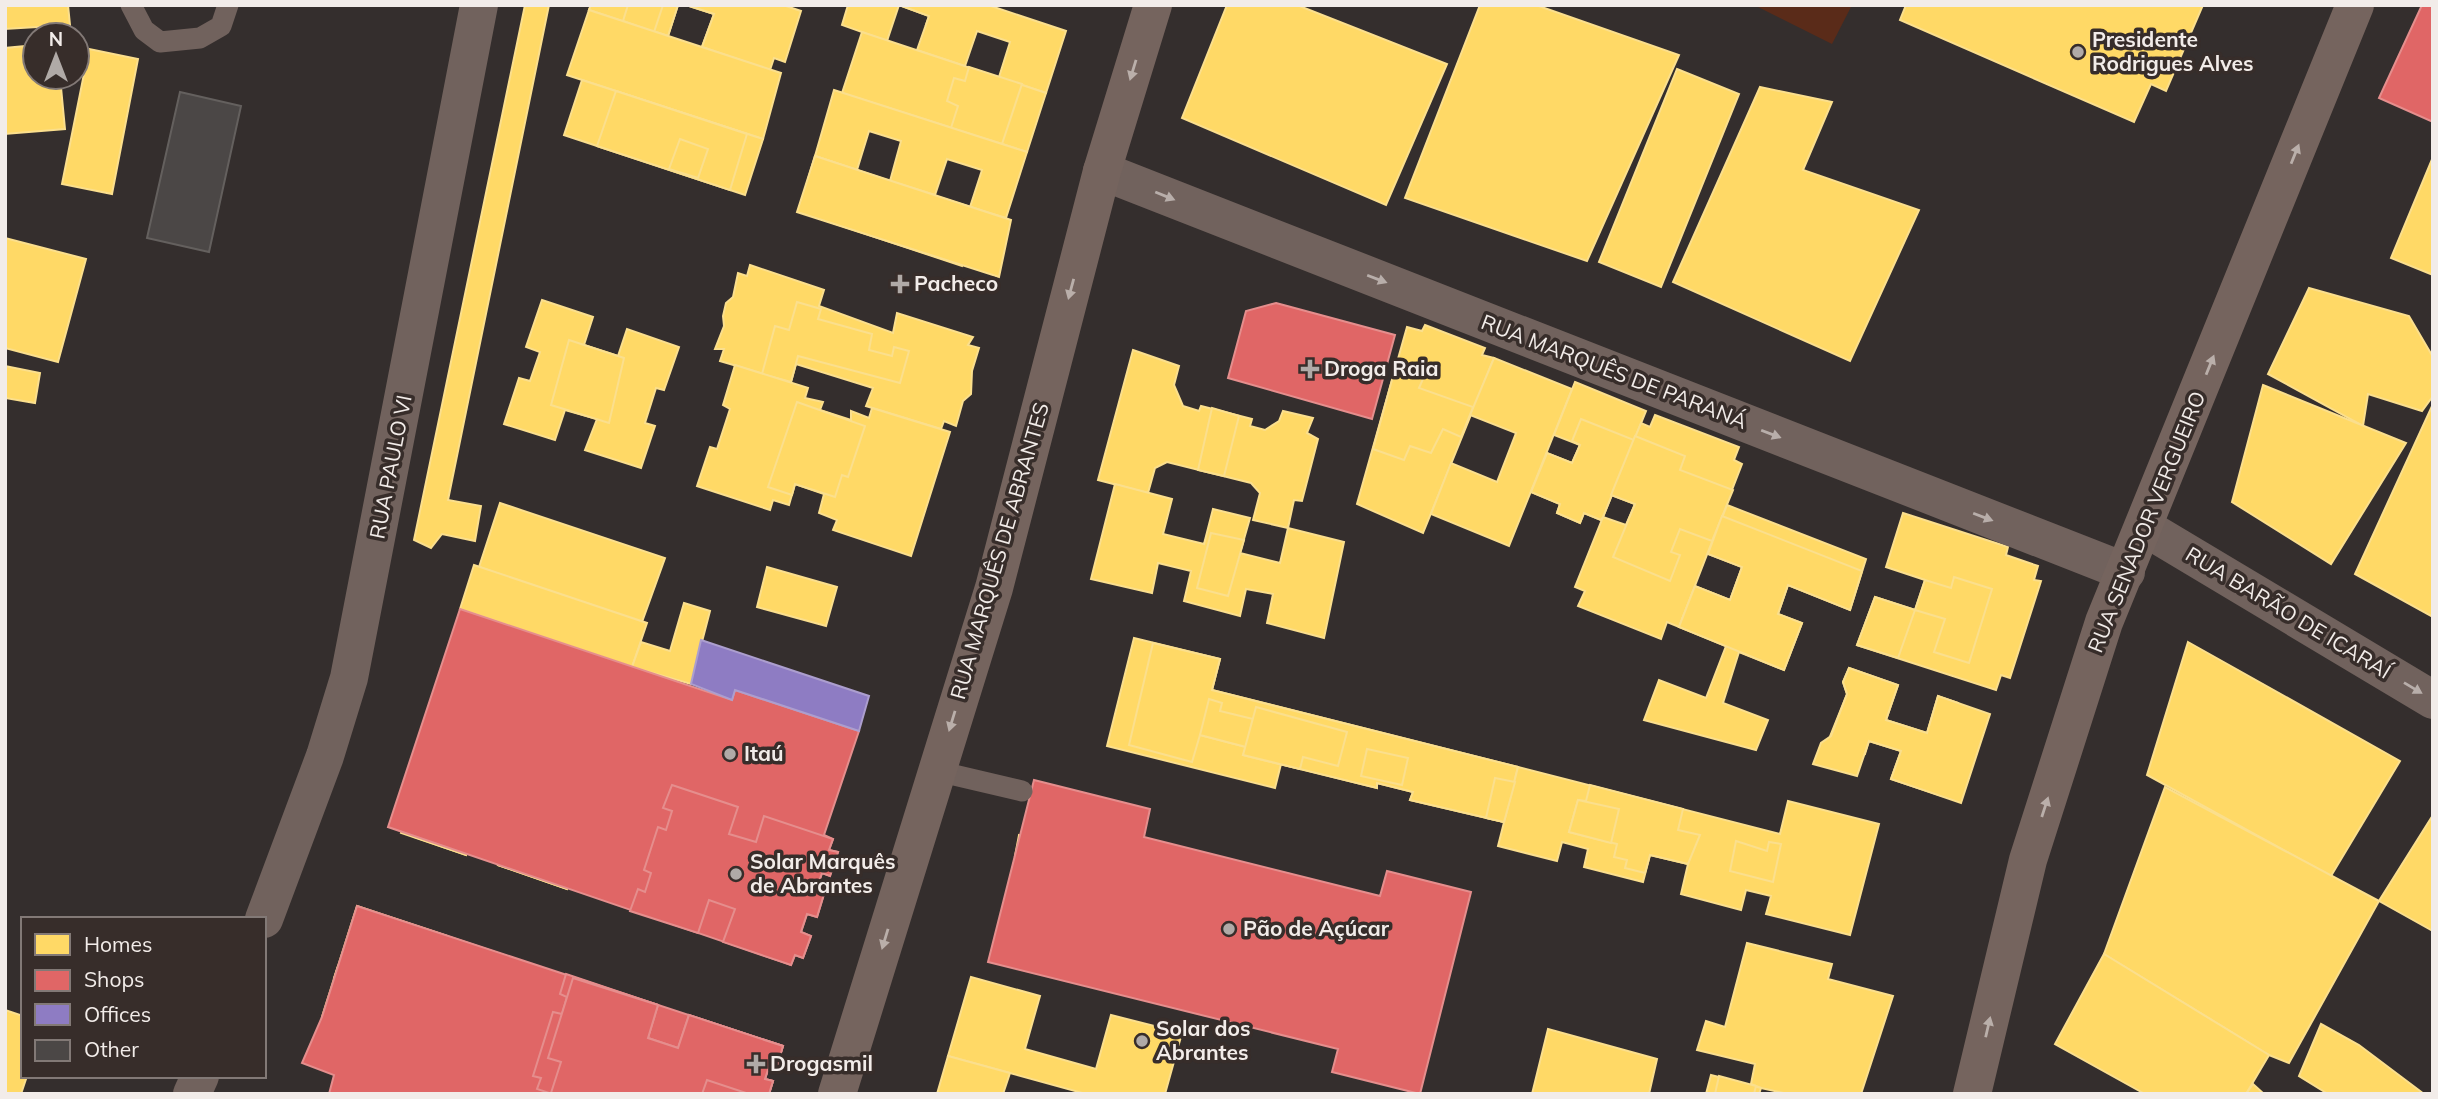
<svg xmlns="http://www.w3.org/2000/svg" width="2438" height="1099" viewBox="0 0 2438 1099" font-family="Mulish,sans-serif">
<style>
.green{fill:#5a2b19}
.homes{fill:#ffd966;stroke:#fbdf8d;stroke-width:2}
.shops{fill:#e06666;stroke:#e58e8d;stroke-width:2}
.offices{fill:#8e7cc3;stroke:#ac9ece;stroke-width:2}
.building{fill:#4b4746;stroke:#64605e;stroke-width:2}
.lines{fill:none;stroke-linecap:round;stroke-linejoin:round}
.lane{stroke:#71625d;stroke-width:21}
.street{stroke:#71625d;stroke-width:38}
.secondary{stroke:#75645e;stroke-width:38}
.oneway{fill:#baafaa}
.oneway2{fill:#b8aeaa}
.poi-dot{fill:#b0aaa7;stroke:#372d2a;stroke-width:2.5}
.labels{text-anchor:middle;stroke-width:7;stroke-linejoin:round;paint-order:stroke}
.poi-label{font-size:21px;font-weight:bold;fill:#f2ece9;stroke:#372d2a;text-anchor:start}
.street-label{font-size:21px;fill:#f2ece9;stroke:#372d2a}
</style>
<rect width="100%" height="100%" fill="#342e2d"/>
<!-- green -->
<polygon class="green" points="1754,5 1852,5 1832,44"/>
<!-- homes -->
<g class="homes">
<polygon points="5,5 68,5 70,25 5,29"/>
<polygon points="525,5 549,5 448,500 481,506 475,541 442,534 431,548 414,540"/>
<polygon points="591,5 678,5 668,36 589,10"/>
<polygon points="591,5 678,5 668,36 589,10"/>
<polygon points="628,5 663,5 654,32 623,21"/>
<polygon points="686,5 740,5 736,20 742,22 732,57 702,47 714,14"/>
<polygon points="686,5 783,5 801,11 785,62 774,58 770,70 702,47 714,14"/>
<polygon points="848,5 899,5 887,41 842,25"/>
<polygon points="899,5 985,5 973,41 962,36 951,62 932,55 941,29 926,25 929,16"/>
<polygon points="899,5 988,5 1066,31 1046,93 999,77 1010,42 977,31 965,66 917,50 929,16"/>
<polygon points="1227,5 1297,5 1447,64 1386,205 1182,118"/>
<polygon points="1480,5 1536,5 1679,55 1587,261 1405,198"/>
<polygon points="1906,5 2203,5 2166,91 2151,84 2134,122 1900,20"/>
<polygon points="589,10 781,73 763,139 567,75"/>
<polygon points="862,32 1046,93 1027,152 842,93"/>
<polygon points="35,45 35,77 60,77 65,129 5,134 5,48"/>
<polygon points="89,49 138,59 112,194 62,184"/>
<polygon points="969,67 1022,84 1002,144 951,128 958,106 947,101 954,78 965,81"/>
<polygon points="1677,69 1739,94 1661,287 1599,262"/>
<polygon points="582,80 763,139 745,195 564,135"/>
<polygon points="1760,87 1832,102 1803,170 1919,210 1850,361 1673,282"/>
<polygon points="834,90 1027,152 1006,218 970,207 982,170 947,159 935,195 890,181 901,141 869,131 857,170 815,156"/>
<polygon points="616,91 747,134 730,190 597,146"/>
<polygon points="680,139 708,149 698,178 669,169"/>
<polygon points="815,156 890,181 882,195 927,209 932,195 980,210 962,266 818,218 828,186 808,179"/>
<polygon points="815,156 1011,220 999,277 797,212"/>
<polygon points="2433,157 2433,275 2391,258"/>
<polygon points="5,238 86,259 58,362 5,348"/>
<polygon points="750,265 824,290 819,306 893,333 897,313 973,337 968,345 979,348 972,371 971,394 963,401 956,426 944,421 941,429 866,406 873,388 796,364 791,382 720,361 724,349 715,349 724,326 723,316 726,303 733,297 738,273 747,276"/>
<polygon points="2309,288 2409,316 2433,357 2433,396 2422,411 2368,394 2363,426 2268,374"/>
<polygon points="542,300 593,317 584,345 618,356 627,329 679,347 664,390 656,388 645,423 655,426 641,468 585,450 597,419 565,410 555,440 504,424 519,378 530,381 540,352 526,347"/>
<polygon points="797,302 821,309 818,319 872,334 869,350 892,356 894,347 909,351 900,383 798,356 791,382 762,374 775,326 789,330"/>
<polygon points="1425,325 1485,348 1482,355 1494,358 1423,533 1357,504 1407,327 1422,331"/>
<polygon points="569,340 624,358 609,423 551,405"/>
<polygon points="1133,350 1179,366 1174,385 1183,406 1199,411 1201,406 1252,419 1250,426 1265,430 1279,421 1283,411 1313,418 1307,433 1318,439 1302,501 1294,500 1288,528 1253,520 1260,493 1251,483 1167,462 1155,468 1148,493 1098,480"/>
<polygon points="1494,358 1572,389 1509,546 1431,514 1451,463 1497,482 1516,433 1470,415"/>
<polygon points="735,365 808,388 805,398 823,402 820,410 851,420 851,411 869,418 872,408 950,432 911,556 833,530 837,520 819,513 824,494 795,484 789,505 773,500 770,510 697,486 710,447 717,449 730,409 723,405"/>
<polygon points="5,366 40,373 35,403 5,398"/>
<polygon points="1395,369 1423,379 1419,388 1473,407 1461,437 1443,429 1431,453 1410,446 1404,460 1373,449"/>
<polygon points="1575,382 1646,411 1603,517 1601,520 1584,513 1580,523 1557,513 1560,504 1531,492 1547,453 1572,463 1580,445 1554,435"/>
<polygon points="2263,385 2406,443 2331,564 2232,502"/>
<polygon points="797,402 865,426 848,477 842,475 835,497 795,484 792,495 768,487"/>
<polygon points="2433,404 2433,613 2431,616 2355,574"/>
<polygon points="1212,408 1239,416 1224,476 1198,470"/>
<polygon points="1655,415 1739,447 1734,460 1742,464 1679,627 1667,622 1661,639 1578,606 1585,591 1575,587 1603,517 1626,525 1635,504 1611,495 1641,423 1650,427"/>
<polygon points="1581,419 1634,440 1603,517 1601,520 1584,513 1580,523 1557,513 1560,504 1531,492 1547,453 1572,463 1580,445 1572,441"/>
<polygon points="1635,436 1685,456 1680,470 1733,490 1712,541 1680,529 1671,552 1680,555 1670,581 1613,557 1635,504 1611,495"/>
<polygon points="1115,484 1172,499 1163,534 1204,544 1213,509 1250,518 1240,553 1280,563 1288,528 1344,542 1324,638 1267,623 1273,594 1246,589 1240,616 1184,601 1191,571 1158,563 1152,593 1091,579"/>
<polygon points="500,503 665,558 642,622 479,567"/>
<polygon points="1727,505 1866,559 1850,610 1788,585 1778,614 1802,623 1784,670 1739,652 1723,703 1768,720 1756,750 1644,720 1659,680 1706,698 1726,646 1679,627 1695,586 1730,600 1742,567 1708,554"/>
<polygon points="1903,513 2008,547 2006,555 2038,566 2034,580 2041,581 2010,678 2001,675 1996,690 1857,645 1875,597 1915,610 1925,580 1886,567"/>
<polygon points="1722,516 1862,571 1850,610 1788,585 1778,614 1802,623 1784,670 1679,627 1695,586 1730,600 1742,567 1708,554"/>
<polygon points="1211,533 1244,540 1228,596 1197,588"/>
<polygon points="474,565 647,623 632,667 460,609"/>
<polygon points="767,567 837,587 826,626 757,607"/>
<polygon points="1954,577 1992,589 1969,663 1934,652 1945,619 1915,610 1925,580 1951,588"/>
<polygon points="1875,597 1915,610 1898,658 1857,645"/>
<polygon points="684,603 710,611 691,684 632,667 641,642 670,651"/>
<polygon points="478,634 503,643 494,668 469,659"/>
<polygon points="1134,638 1220,659 1212,690 1518,767 1504,822 1410,800 1413,792 1377,783 1377,788 1281,764 1275,788 1107,746"/>
<polygon points="2188,642 2400,761 2331,876 2147,775"/>
<polygon points="1153,643 1220,659 1212,690 1518,767 1504,822 1410,800 1413,792 1377,783 1377,788 1243,755 1246,747 1200,735 1192,762 1129,745"/>
<polygon points="1849,668 1898,685 1886,720 1927,733 1938,696 1958,703 1945,748 1955,751 1942,796 1891,779 1901,751 1869,741 1865,754 1829,739 1847,694 1843,682"/>
<polygon points="1849,668 1898,685 1886,720 1927,733 1938,696 1990,714 1961,803 1891,779 1901,751 1869,741 1857,776 1813,764 1821,743 1831,736 1847,694 1843,682"/>
<polygon points="602,671 663,692 656,714 666,717 659,737 651,735 637,774 576,754"/>
<polygon points="1209,699 1222,703 1220,711 1253,719 1246,747 1200,735"/>
<polygon points="1256,707 1347,732 1338,766 1303,757 1300,769 1243,755"/>
<polygon points="442,710 496,728 501,714 524,722 510,763 520,767 524,756 533,759 538,741 608,764 600,788 593,786 586,805 594,808 567,889 498,865 503,849 495,846 498,834 474,826 466,855 401,833 408,813 415,817 421,798 412,796 427,752 436,755 443,737 434,733"/>
<polygon points="456,715 507,731 498,758 520,767 524,756 533,759 538,741 565,750 549,802 570,809 567,821 580,825 567,865 574,868 567,889 498,865 503,849 495,846 498,834 474,826 466,855 414,837"/>
<polygon points="1367,749 1408,758 1402,785 1361,776"/>
<polygon points="1518,767 1780,834 1788,801 1879,824 1850,935 1766,914 1771,896 1746,890 1741,910 1681,894 1688,864 1650,855 1643,882 1584,867 1588,849 1562,842 1557,861 1498,846"/>
<polygon points="1495,778 1515,782 1504,822 1486,818"/>
<polygon points="1590,785 1683,809 1678,830 1700,835 1688,864 1650,855 1645,873 1625,868 1627,860 1614,857 1617,844 1569,832 1578,800 1586,801"/>
<polygon points="2165,787 2379,901 2289,1063 2269,1055 2104,954"/>
<polygon points="1578,800 1619,809 1611,843 1569,832"/>
<polygon points="2433,815 2433,931 2379,901"/>
<polygon points="1034,820 1078,830 1069,868 1015,856 1019,835 1030,839"/>
<polygon points="1736,841 1767,851 1769,842 1781,844 1773,882 1730,871"/>
<polygon points="357,906 510,957 507,969 516,971 508,995 499,991 496,1000 504,1004 483,1072 445,1059 447,1053 436,1049 433,1055 412,1049 421,1022 398,1014 391,1039 368,1032 370,1027 355,1022 353,1028 322,1017"/>
<polygon points="392,918 447,936 439,962 454,967 448,986 491,999 469,1067 445,1059 447,1053 436,1049 433,1055 412,1049 421,1022 398,1014 391,1039 368,1032 370,1027 355,1022 353,1028 327,1019 333,1000 343,1004 349,983 334,978 338,966 373,977"/>
<polygon points="1747,943 1832,964 1828,979 1893,996 1861,1094 1788,1094 1761,1088 1751,1084 1755,1064 1697,1050 1706,1021 1725,1027"/>
<polygon points="2104,954 2269,1055 2246,1094 2145,1094 2055,1044"/>
<polygon points="403,975 461,995 449,1031 391,1012"/>
<polygon points="971,977 1040,996 1025,1049 1096,1069 1111,1015 1182,1033 1165,1094 1086,1094 948,1056"/>
<polygon points="5,1010 23,1016 23,1076 27,1076 21,1094 5,1094"/>
<polygon points="2321,1024 2359,1045 2424,1094 2328,1094 2299,1076"/>
<polygon points="1548,1029 1657,1059 1649,1094 1532,1094"/>
<polygon points="948,1056 1010,1073 1003,1094 937,1094"/>
<polygon points="1711,1075 1761,1088 1759,1094 1706,1094"/>
<polygon points="1719,1076 1756,1086 1754,1094 1715,1094"/>
<polygon points="2253,1084 2264,1094 2246,1094"/>
</g>
<!-- shops -->
<g class="shops">
<polygon points="2422,5 2433,5 2433,122 2379,98"/>
<polygon points="1276,303 1395,335 1372,419 1228,378 1246,311"/>
<polygon points="460,609 732,700 735,690 859,731 824,835 833,839 829,850 838,852 830,876 822,873 816,891 824,894 817,917 807,914 801,932 811,936 803,958 795,955 791,965 783,962 388,827"/>
<polygon points="1034,780 1150,809 1144,837 1380,896 1387,871 1471,892 1420,1094 1332,1072 1338,1049 988,962"/>
<polygon points="672,785 738,807 729,834 756,842 764,816 833,839 829,850 838,852 830,876 822,873 816,891 824,894 817,917 807,914 801,932 811,936 803,958 795,955 791,965 723,942 735,909 709,900 698,933 630,911 638,889 645,892 651,873 644,870 658,827 666,830 672,811 663,808"/>
<polygon points="357,906 783,1046 777,1066 770,1063 765,1079 773,1081 769,1094 329,1094 334,1075 302,1063 322,1017"/>
<polygon points="566,974 658,1005 648,1038 678,1048 689,1015 783,1046 777,1066 770,1063 765,1079 773,1081 769,1094 552,1094 537,1089 541,1078 533,1076 553,1012 562,1014 567,997 560,994"/>
<polygon points="573,978 658,1005 648,1038 678,1048 689,1015 783,1046 777,1066 770,1063 765,1079 773,1081 769,1094 749,1094 707,1080 702,1094 551,1093 561,1062 548,1058"/>
</g>
<!-- offices -->
<polygon class="offices" points="701,640 869,696 859,731 735,690 732,700 691,684"/>
<!-- building -->
<polygon class="building" points="180,92 241,106 209,252 147,238"/>
<g class="lines">
<!-- lane -->
<g class="lane">
<polyline points="131,5 144,30 160,42 200,38 221,26 228,5"/>
<polyline points="937,771 1022,791"/>
</g>
<!-- street -->
<g class="street">
<polyline points="1102,171 2126,572"/>
<polyline points="2144,527 2433,700"/>
<polyline points="264,919 325,756 349,678 479,5"/>
<polyline points="192,1094 200,1076"/>
</g>
<!-- secondary -->
<g class="secondary">
<polyline points="837,1094 994,588 1102,171 1153,5"/>
<polyline points="1972,1094 2028,860 2104,622 2355,5"/>
</g>
</g>
<!-- one-way arrows -->
<defs><path id="oneway-solid" d="M-6-.8H1V-3.2L6.5 0L1 3.2V.8H-6Z" transform="scale(1.75)"/></defs>
<g class="oneway">
<use href="#oneway-solid" transform="translate(1133 70) rotate(107)"/>
<use href="#oneway-solid" transform="translate(2295 154) rotate(-68)"/>
<use href="#oneway-solid" transform="translate(1071 289) rotate(105)"/>
<use href="#oneway-solid" transform="translate(2210 365) rotate(-68)"/>
<use href="#oneway-solid" transform="translate(952 721) rotate(107)"/>
<use href="#oneway-solid" transform="translate(2045 807) rotate(-72)"/>
<use href="#oneway-solid" transform="translate(885 939) rotate(107)"/>
<use href="#oneway-solid" transform="translate(1988 1027) rotate(-77)"/>
</g>
<g class="oneway2">
<use href="#oneway-solid" transform="translate(1165 196) rotate(22)"/>
<use href="#oneway-solid" transform="translate(1377 279) rotate(21)"/>
<use href="#oneway-solid" transform="translate(1771 434) rotate(21)"/>
<use href="#oneway-solid" transform="translate(1983 517) rotate(21)"/>
<use href="#oneway-solid" transform="translate(2413 688) rotate(31)"/>
</g>
<!-- markers -->
<g class="poi-dot">
<circle cx="2078" cy="52" r="7"/>
<path d="M896.5 273.5h7v7h7v7h-7v7h-7v-7h-7v-7h7z"/>
<path d="M1306.5 358.5h7v7h7v7h-7v7h-7v-7h-7v-7h7z"/>
<circle cx="730" cy="754" r="7"/>
<circle cx="736" cy="874" r="7"/>
<circle cx="1229" cy="929" r="7"/>
<circle cx="1142" cy="1041" r="7"/>
<path d="M752.5 1053.5h7v7h7v7h-7v7h-7v-7h-7v-7h7z"/>
</g>
<g class="labels">
<!-- poi labels -->
<g class="poi-label">
<text x="2092" y="47">Presidente<tspan x="2092" dy="24">Rodrigues Alves</tspan></text>
<text x="914" y="291">Pacheco</text>
<text x="1324" y="376">Droga Raia</text>
<text x="744" y="761">Itaú</text>
<text x="750" y="869">Solar Marquês<tspan x="750" dy="24">de Abrantes</tspan></text>
<text x="1243" y="936">Pão de Açúcar</text>
<text x="1156" y="1036">Solar dos<tspan x="1156" dy="24">Abrantes</tspan></text>
<text x="770" y="1071">Drogasmil</text>
</g>
<!-- street labels -->
<g class="street-label">
<text transform="translate(1614 372) rotate(21)" y="7">RUA MARQUÊS DE PARANÁ</text>
<text transform="translate(391 467) rotate(-79)" y="7">RUA PAULO VI</text>
<text transform="translate(2147 522) rotate(-68)" y="7">RUA SENADOR VERGUEIRO</text>
<text transform="translate(1000 551) rotate(-74)" y="7">RUA MARQUÊS DE ABRANTES</text>
<text transform="translate(2288 613) rotate(31)" y="7">RUA BARÃO DE ICARAÍ</text>
</g>
</g>
<!-- border -->
<rect width="2438" height="1099" fill="none" stroke="#f2ece9" stroke-width="14"/>
<!-- legend -->
<rect x="21" y="917" width="245" height="161" fill="#372d2a" stroke="#827976" stroke-width="2"/>
<rect x="35" y="934" width="35" height="21" fill="#ffd966" stroke="#827976" stroke-width="2"/>
<text x="84" y="952" font-size="21" fill="#f2ece9">Homes</text>
<rect x="35" y="970" width="35" height="21" fill="#e06666" stroke="#827976" stroke-width="2"/>
<text x="84" y="987" font-size="21" fill="#f2ece9">Shops</text>
<rect x="35" y="1004" width="35" height="21" fill="#8e7cc3" stroke="#827976" stroke-width="2"/>
<text x="84" y="1022" font-size="21" fill="#f2ece9">Offices</text>
<rect x="35" y="1040" width="35" height="21" fill="#4b4746" stroke="#827976" stroke-width="2"/>
<text x="84" y="1057" font-size="21" fill="#f2ece9">Other</text>
<!-- north arrow -->
<g transform="translate(56 56)"><circle r="33" fill="#372d2a" stroke="#827976" stroke-width="2"/>
<path d="M0-5L12 26L0 18L-12 26Z" fill="#b0aaa7"/>
<text y="-10" font-size="19" font-weight="bold" text-anchor="middle" fill="#f2ece9">N</text>
</g>
</svg>
